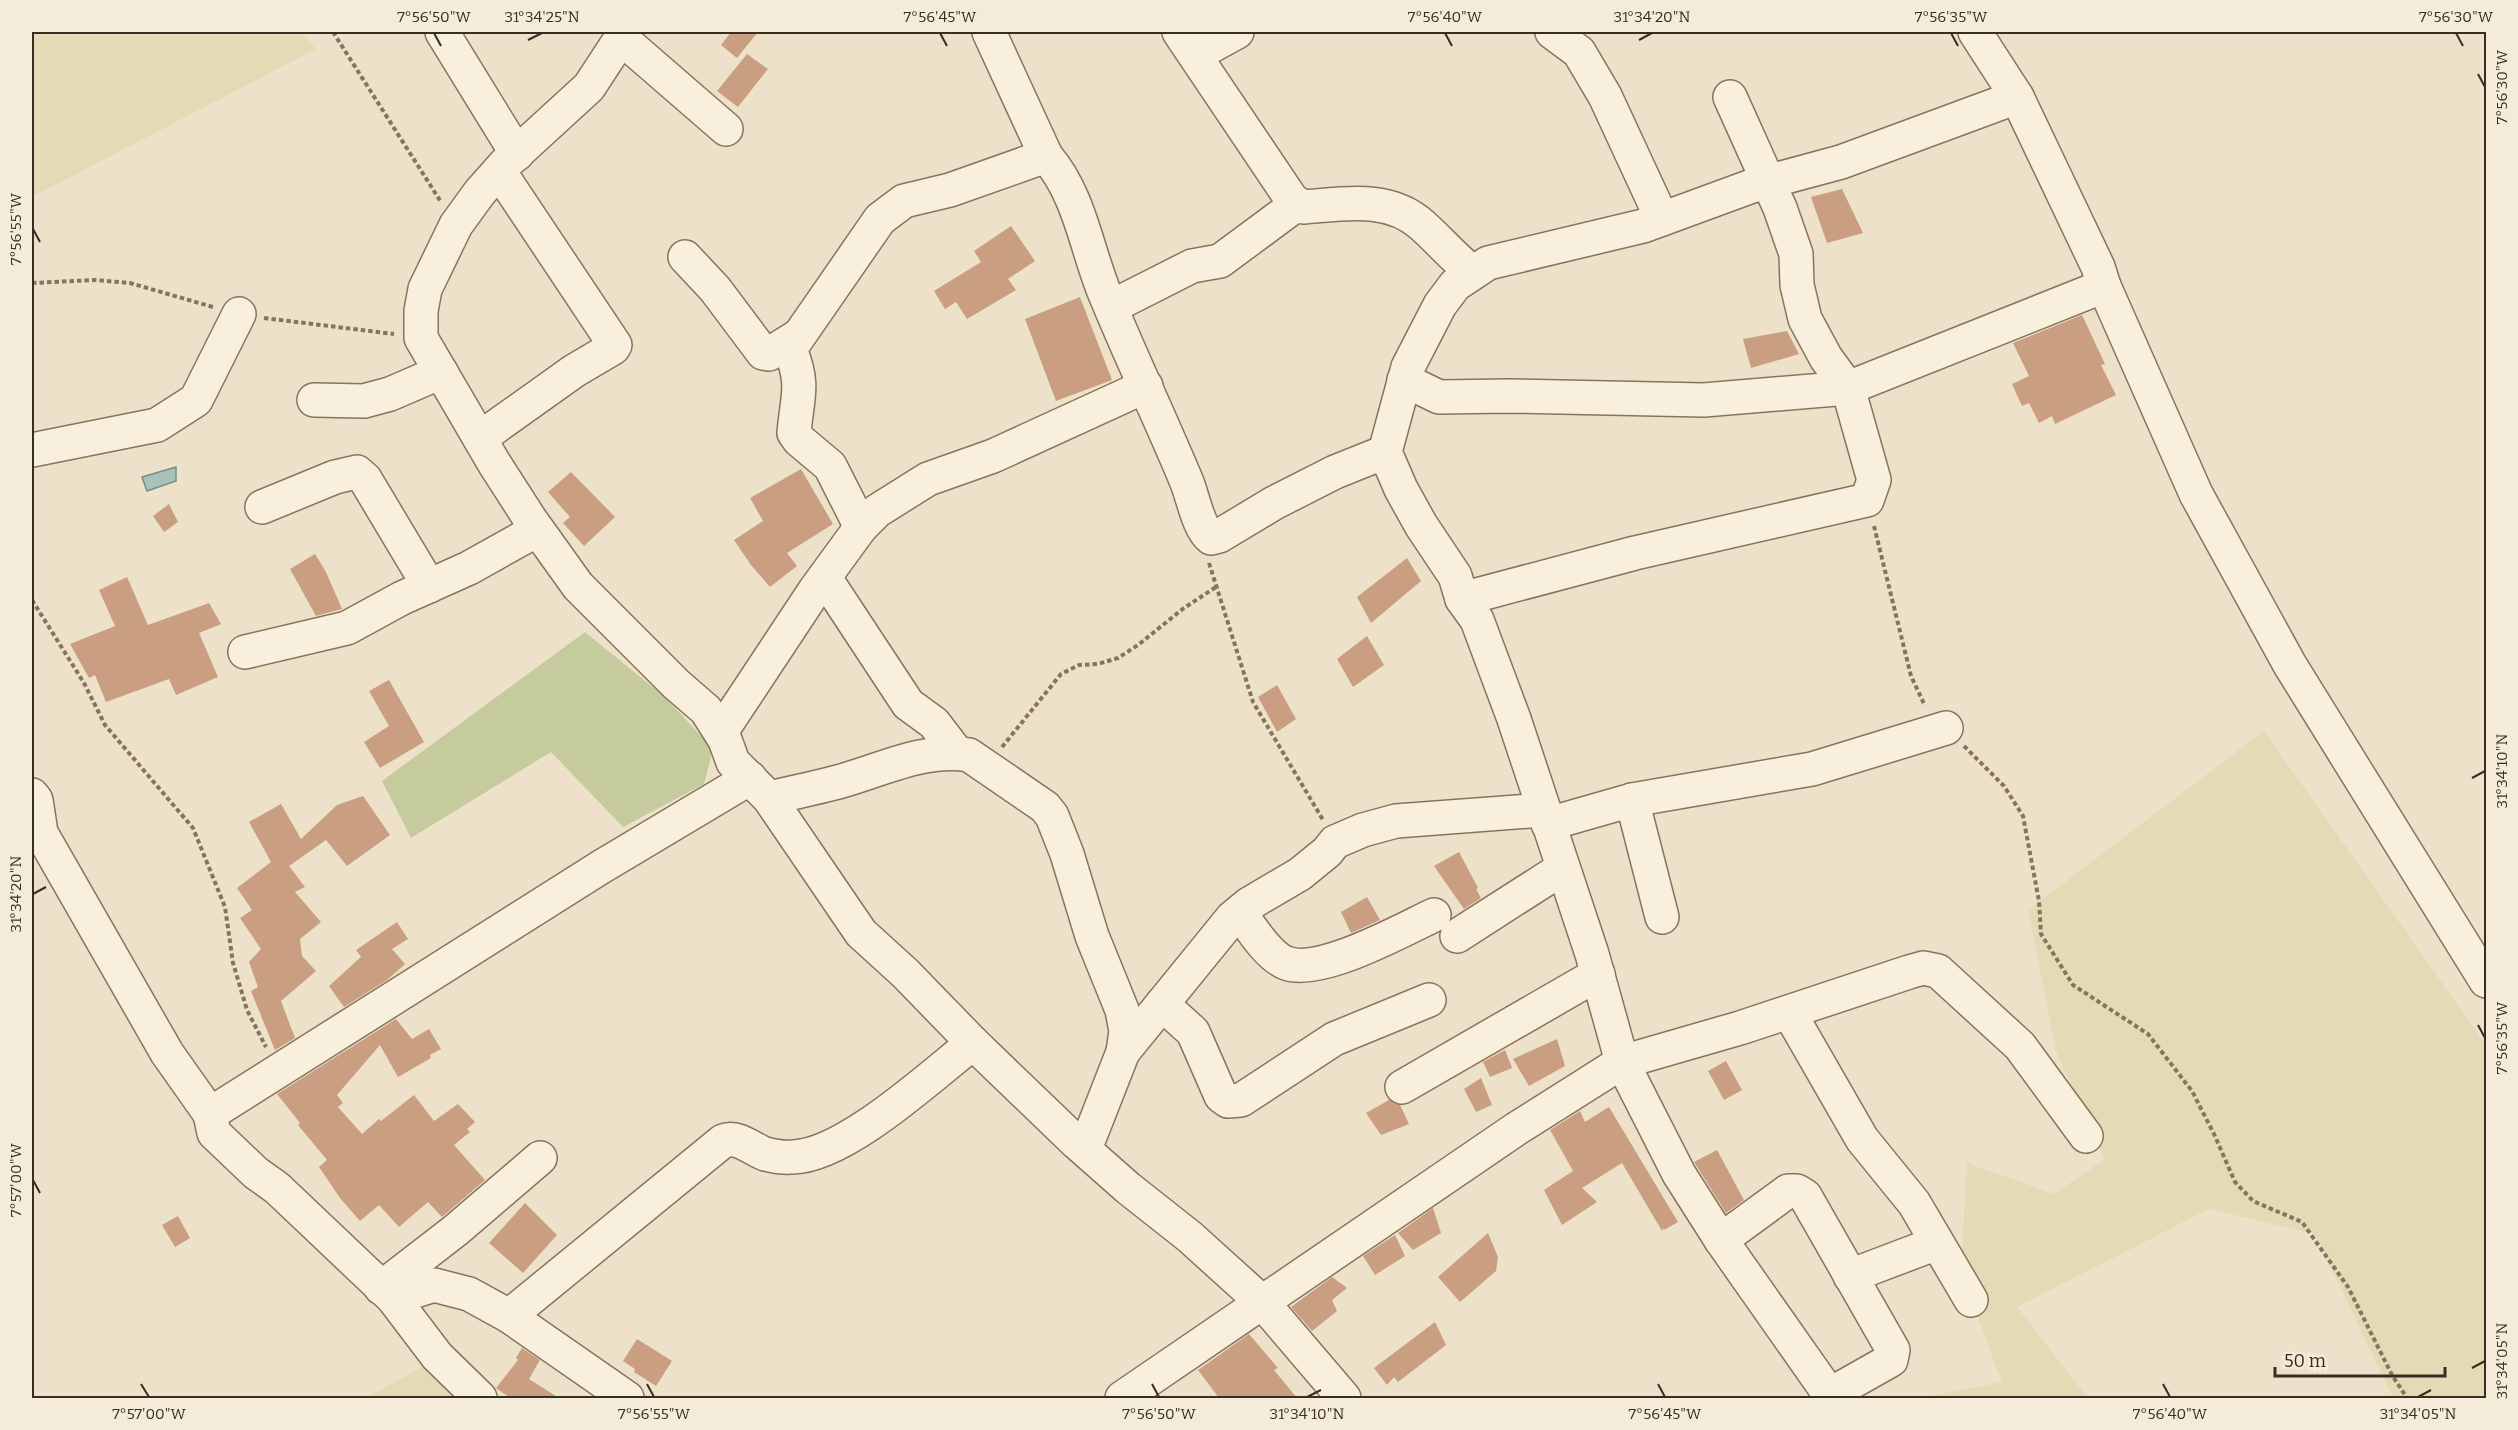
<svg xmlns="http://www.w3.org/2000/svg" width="2518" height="1430" viewBox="0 0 2518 1430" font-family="Bitter,serif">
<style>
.farmland{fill:#e2dbb6}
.green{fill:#c6cb9d}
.water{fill:#a9c1ba;stroke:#708f87;stroke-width:1.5}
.building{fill:#c99e81}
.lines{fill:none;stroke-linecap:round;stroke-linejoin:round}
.minor-casing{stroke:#88745e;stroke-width:36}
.path{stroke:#88745e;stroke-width:4;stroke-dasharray:4.5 3;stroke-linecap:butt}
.minor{stroke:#f8efdc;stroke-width:33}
.ticks{fill:none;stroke:#392d21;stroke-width:2}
.neatline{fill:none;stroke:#392d21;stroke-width:2}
.ticks-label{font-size:15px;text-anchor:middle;fill:#392d21}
</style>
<rect width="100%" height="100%" fill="#ede2c9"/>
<!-- farmland -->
<g class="farmland">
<polygon points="32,32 300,32 316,49 32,197"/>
<polygon points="2264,731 2486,1045 2486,1398 2393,1398 2315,1234 2209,1209 2017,1307 2088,1398 1921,1398 2002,1382 1961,1273 1967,1163 2054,1194 2105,1159 2056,1051 2028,910"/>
<polygon points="440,1357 479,1398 366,1398"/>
</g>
<!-- green -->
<polygon class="green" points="585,632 665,697 713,749 704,784 623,827 551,752 411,838 382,781"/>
<!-- water -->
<polygon class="water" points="176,467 176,481 147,491 142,477"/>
<!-- building -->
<g class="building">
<polygon points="731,32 758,32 737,58 721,45"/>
<polygon points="747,54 768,69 738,107 717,91"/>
<polygon points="1842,189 1863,233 1827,243 1811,197"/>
<polygon points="1011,226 1035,261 1008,279 1016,290 967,319 956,302 945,309 934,291 981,262 974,251"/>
<polygon points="1080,297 1112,380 1056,401 1025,319"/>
<polygon points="2082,315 2105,364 2101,365 2116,395 2055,424 2052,416 2039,423 2029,403 2022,406 2012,384 2029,376 2013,343"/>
<polygon points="1787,331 1799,354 1751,368 1743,339"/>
<polygon points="801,469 833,524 787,553 797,566 770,587 751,565 734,540 763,521 750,498"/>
<polygon points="571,472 615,517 584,546 563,523 570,517 548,492"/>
<polygon points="169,504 178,522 164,532 153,516"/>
<polygon points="315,554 326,572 342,609 316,616 290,569"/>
<polygon points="1407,558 1421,581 1371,623 1357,597"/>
<polygon points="127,577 148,625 209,603 221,624 199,633 218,677 176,695 169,679 106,702 95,675 89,678 70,644 115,626 99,590"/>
<polygon points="1367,636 1384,665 1353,687 1337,659"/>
<polygon points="389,680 424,742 380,768 364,742 389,726 369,691"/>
<polygon points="1277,685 1296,719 1277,732 1258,697"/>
<polygon points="363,796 390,835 347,866 326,840 289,866 305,887 295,892 321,922 300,939 302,956 316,971 281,1001 295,1038 275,1050 251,991 258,987 249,962 261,949 240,918 252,910 237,888 271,862 249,822 281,804 301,839 337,805"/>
<polygon points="1459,852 1478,888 1476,889 1481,898 1464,909 1434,866"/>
<polygon points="1367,897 1380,920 1351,933 1341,912"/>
<polygon points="397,922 408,939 392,949 405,964 387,980 344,1007 329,986 361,957 356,950"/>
<polygon points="396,1019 412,1039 429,1029 441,1049 430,1055 431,1058 398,1077 380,1045 337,1095 343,1103 338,1107 362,1134 379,1119 381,1121 414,1095 434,1121 458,1104 475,1122 467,1129 470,1132 454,1145 485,1180 442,1217 428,1202 399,1227 379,1205 360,1221 340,1198 319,1167 327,1160 298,1125 300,1123 277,1094"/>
<polygon points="1557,1039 1565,1066 1529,1086 1513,1059"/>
<polygon points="1505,1050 1512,1068 1490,1077 1483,1062"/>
<polygon points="1726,1061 1742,1090 1724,1100 1708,1071"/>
<polygon points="1481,1078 1492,1105 1476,1112 1464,1089"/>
<polygon points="1389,1100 1400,1105 1409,1124 1381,1135 1366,1113"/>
<polygon points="1609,1107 1678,1222 1664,1230 1663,1228 1662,1231 1622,1163 1582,1188 1597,1202 1562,1225 1544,1190 1573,1171 1550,1130 1580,1111 1585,1122"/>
<polygon points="1717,1150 1744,1200 1726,1213 1694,1162"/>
<polygon points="525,1203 557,1235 523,1273 489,1243"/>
<polygon points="1433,1208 1441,1233 1413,1250 1398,1233"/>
<polygon points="178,1216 190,1238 175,1247 162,1225"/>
<polygon points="1488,1233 1498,1257 1496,1271 1460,1302 1438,1277"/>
<polygon points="1395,1235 1405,1256 1375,1275 1363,1256"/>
<polygon points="1332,1277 1347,1288 1332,1300 1337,1311 1312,1331 1291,1307"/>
<polygon points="1435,1322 1446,1345 1398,1382 1394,1377 1387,1385 1374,1368"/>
<polygon points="1249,1334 1278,1368 1274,1370 1297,1398 1219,1398 1198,1370"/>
<polygon points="637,1339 672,1361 656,1386 634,1372 635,1369 623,1361"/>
<polygon points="522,1348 540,1360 529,1379 559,1398 510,1398 496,1388 518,1360 516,1358"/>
</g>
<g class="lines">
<defs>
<g id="minor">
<polyline points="442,32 517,154"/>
<polyline points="625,32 589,87 505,164 480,192 456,225 425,289 421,311 421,338 494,463 530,519 578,586 676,684 706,710 725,740 733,762 769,798 861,933 905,973 973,1043 1077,1143 1128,1188 1190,1237 1263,1303 1344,1398"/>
<path d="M989 32 1046 156C1080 195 1086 248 1105 294 1131 357 1160 418 1186 480 1193 496 1198 528 1211 538L1219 536 1274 503 1335 472 1385 452"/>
<path d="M1179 32 1292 200 1303 207C1344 204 1389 195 1422 225 1439 240 1454 258 1472 272"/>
<polyline points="1552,32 1579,52 1605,96 1662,219"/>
<polyline points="1975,32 2017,97 2098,267 2104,286 2196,494 2290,665 2486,981"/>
<polyline points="621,38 726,129"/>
<polyline points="1195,55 1237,32"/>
<polyline points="685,257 715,289 763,353 769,354 798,336"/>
<polyline points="1111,307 1192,266 1220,261 1297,204"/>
<polyline points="1404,380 1439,397 1508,396 1704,400 1848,388 2104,286"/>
<polyline points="314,400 364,401 390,394 441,372"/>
<polyline points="480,438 574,371 613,348 615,345 499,171"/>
<polyline points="32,450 157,425 196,400 239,314"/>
<polyline points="262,507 335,477 357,472 365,479 429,586"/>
<path d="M861 527 830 466 799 440 794 433C797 397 805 385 790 349L880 219 904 201 950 190 1046 156"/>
<polyline points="825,578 908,704 934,723 957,753"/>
<polyline points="1462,599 1635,553 1867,500 1874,480 1848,388 1826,358 1805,319 1797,285 1796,254 1780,208 1730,97"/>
<polyline points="245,652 347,628 402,598 469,568 537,530"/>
<polyline points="721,732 815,590 861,527 877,511 928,479 993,456 1146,386"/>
<polyline points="32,795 36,800 41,833 167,1053 210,1114 214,1133 256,1173 277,1188 393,1298 437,1356 480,1398"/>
<path d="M769 798C792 793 815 788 838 782 879 771 926 747 969 755L1045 807 1052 816 1067 854 1092 936 1122 1010 1126 1031 1123 1052 1085 1149"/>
<polyline points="1632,800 1662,917"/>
<polyline points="1548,824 1632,800 1812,769 1946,728"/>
<path d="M1240 912C1250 927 1268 956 1286 963 1320 976 1402 930 1434 915"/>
<polyline points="1457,936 1563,868"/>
<polyline points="1162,1004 1193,1032 1221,1096 1228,1101 1241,1100 1334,1039 1429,1000"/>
<polyline points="1789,1012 1862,1139 1914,1203 1971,1300"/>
<polyline points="1123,1052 1232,918 1249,904 1300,874 1327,852 1335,842 1363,830 1396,821 1543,810"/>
<polyline points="1402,1087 1598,974"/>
<polyline points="210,1114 601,867 750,778"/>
<polyline points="1721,1240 1788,1191 1797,1191 1805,1196 1893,1350 1891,1360 1829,1395"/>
<polyline points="1850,1276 1937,1243"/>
<polyline points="381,1288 456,1230 540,1158"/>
<polyline points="393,1298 434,1285 469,1294 509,1316 627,1398"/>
<path d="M509 1316 723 1141C737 1135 752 1149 765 1154 773 1156 785 1158 793 1157 845 1156 931 1076 973 1043"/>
<polyline points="1122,1398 1516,1129 1622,1062 1740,1028 1909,972 1923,968 1938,971 2020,1046 2086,1136"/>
<polyline points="1832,1398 1721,1240 1679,1174 1622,1062 1592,954 1514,719 1477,620 1462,599 1455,576 1421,525 1401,489 1385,452 1408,367 1440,305 1455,285 1488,263 1643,226 1752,186 1841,162 2017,97"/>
</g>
</defs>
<!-- minor casing -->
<use href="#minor" class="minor-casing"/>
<!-- path -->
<g class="path">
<polyline points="333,32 441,202"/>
<polyline points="32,283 95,280 130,283 213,307"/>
<polyline points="264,318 394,334"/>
<polyline points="1874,526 1911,676 1925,706"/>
<polyline points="1209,563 1253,702 1323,820"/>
<polyline points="32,600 84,683 105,725 193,828 225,907 233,963 247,1010 266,1047"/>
<polyline points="1964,746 2004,786 2023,816 2039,901 2041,934 2073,985 2148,1034 2192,1091 2214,1134 2235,1182 2253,1201 2302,1222 2348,1287 2392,1375 2407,1398"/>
<polyline points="1002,747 1061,674 1079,665 1098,664 1118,658 1138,645 1184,608 1216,587"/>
</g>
<!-- minor -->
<use href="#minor" class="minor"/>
</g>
<!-- ticks -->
<path class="ticks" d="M434 33 441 46M940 33 947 46M1445 33 1452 46M1951 33 1958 46M2456 33 2463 46M528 40 542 33M1639 40 1652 33M2478 74 2485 87M33 229 40 242M2472 778 2485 771M33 894 46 887M2478 1025 2485 1038M33 1180 40 1193M2472 1368 2485 1361M141 1384 149 1397M647 1384 654 1397M1152 1384 1159 1397M1658 1384 1665 1397M2163 1384 2170 1397M1307 1397 1321 1390M2418 1397 2431 1390"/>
<!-- border -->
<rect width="2518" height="1430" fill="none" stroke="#f4ecd8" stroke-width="66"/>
<!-- scale -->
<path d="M2275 1367v9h170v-9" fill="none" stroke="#392d21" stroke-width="3"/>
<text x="2284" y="1367" font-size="18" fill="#392d21" stroke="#f4ecd8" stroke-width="4.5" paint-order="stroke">50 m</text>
<rect x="33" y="33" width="2452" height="1364" class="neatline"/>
<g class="ticks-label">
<text x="434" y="22">7°56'50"W</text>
<text x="542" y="22">31°34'25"N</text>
<text x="940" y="22">7°56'45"W</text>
<text x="1445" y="22">7°56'40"W</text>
<text x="1652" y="22">31°34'20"N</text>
<text x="1951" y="22">7°56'35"W</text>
<text x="2456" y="22">7°56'30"W</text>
<text transform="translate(2502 87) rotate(-90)" y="5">7°56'30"W</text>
<text transform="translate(16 229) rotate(-90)" y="5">7°56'55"W</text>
<text transform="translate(2502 771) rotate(-90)" y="5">31°34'10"N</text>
<text transform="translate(16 894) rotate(-90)" y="5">31°34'20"N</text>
<text transform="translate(2502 1038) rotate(-90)" y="5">7°56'35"W</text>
<text transform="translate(16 1180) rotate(-90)" y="5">7°57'00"W</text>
<text transform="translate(2502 1361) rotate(-90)" y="5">31°34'05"N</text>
<text x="149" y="1419">7°57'00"W</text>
<text x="654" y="1419">7°56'55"W</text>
<text x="1159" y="1419">7°56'50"W</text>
<text x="1307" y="1419">31°34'10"N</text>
<text x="1665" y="1419">7°56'45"W</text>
<text x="2170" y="1419">7°56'40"W</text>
<text x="2418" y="1419">31°34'05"N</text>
</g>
</svg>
